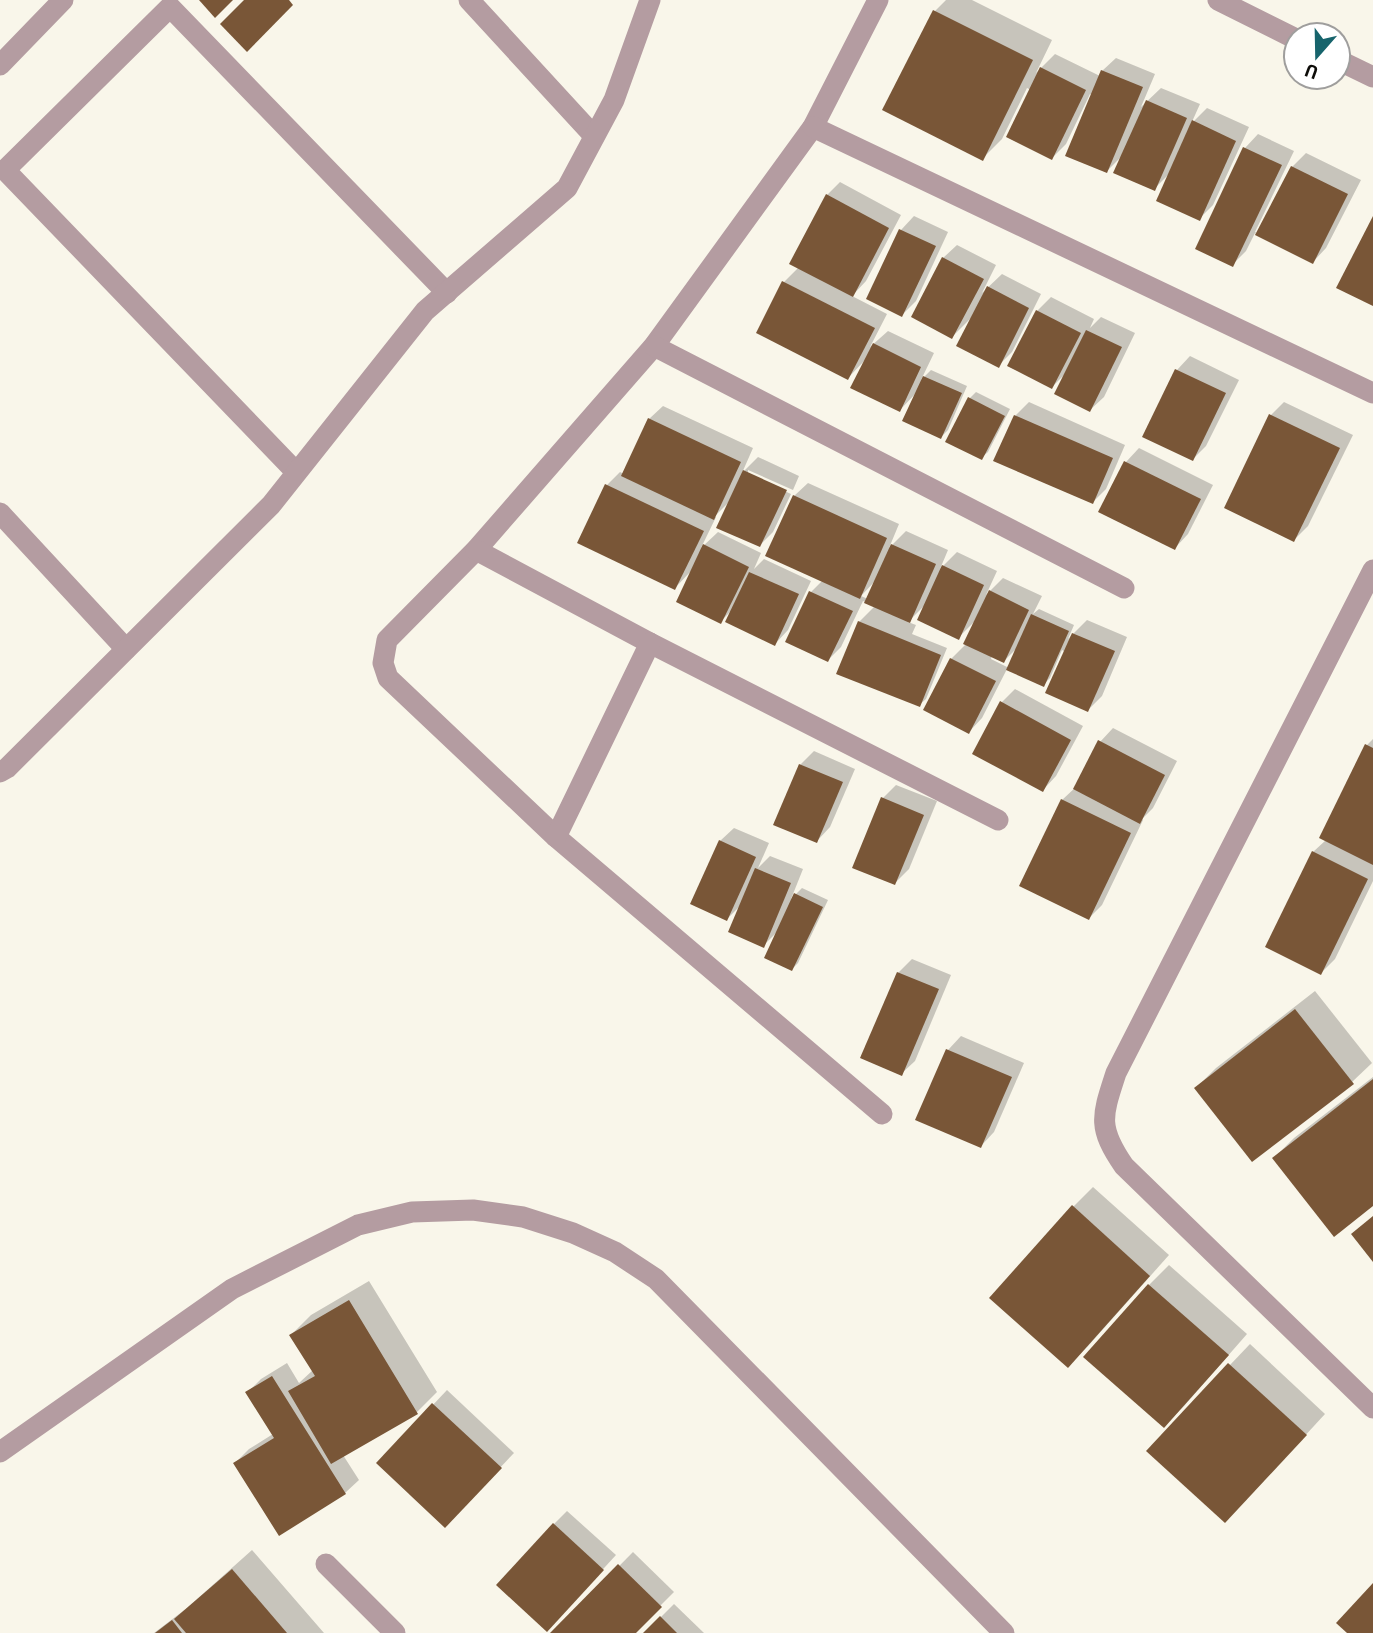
<svg xmlns="http://www.w3.org/2000/svg" width="1373" height="1633" viewBox="0 0 1373 1633" font-family="'Titillium Web',sans-serif">
<style>
.shadow{fill:#0003;fill-rule:evenodd}
.building{fill:#795637}
.lines{fill:none;stroke-linecap:round;stroke-linejoin:round}
.street{stroke:#b49ca1;stroke-width:21}
</style>
<rect width="100%" height="100%" fill="#f9f6ea"/>
<!-- shadow -->
<g class="shadow">
<polygon points="946,0 972,0 1052,40 1036,73 1055,54 1100,76 1102,71 1116,58 1155,74 1141,107 1161,88 1200,104 1191,124 1207,108 1249,127 1213,205 1199,219 1169,174 1154,189 1123,155 1107,171 1093,95 1090,94 1066,144 1052,158 1031,90 1027,88 1002,139 982,159 935,11"/>
<polygon points="1258,134 1294,151 1255,232 1258,234 1292,167 1306,153 1361,180 1326,248 1313,262 1255,233 1246,251 1232,265 1197,248 1245,148"/>
<polygon points="840,182 901,215 866,281 852,296 887,314 870,347 888,331 934,353 921,380 931,370 967,386 948,430 941,437 917,392 900,410 865,360 848,378 784,282 799,267 827,195"/>
<polygon points="914,216 948,232 916,301 902,315 901,230"/>
<polygon points="957,245 996,265 982,293 1002,274 1041,294 1012,352 998,366 972,317 952,337 943,258"/>
<polygon points="1051,297 1094,319 1090,328 1101,317 1135,333 1104,397 1090,410 1065,374 1052,387 1037,311"/>
<polygon points="1190,356 1239,380 1206,446 1193,459 1177,370"/>
<polygon points="976,392 1010,409 988,452 981,458 970,398"/>
<polygon points="1029,402 1125,445 1106,489 1093,502 1015,416"/>
<polygon points="1284,402 1353,435 1308,526 1294,540 1271,415"/>
<polygon points="663,406 753,448 742,473 758,457 799,476 793,490 748,470 748,474 791,494 773,532 760,545 730,501 714,517 716,517 701,548 718,532 761,553 754,569 764,559 811,581 788,630 775,644 733,609 720,622 692,570 675,588 607,485 620,472 624,474 649,419"/>
<polygon points="1139,448 1213,485 1188,534 1175,548 1100,511 1126,462"/>
<path d="M808 483 899 524 889 548 906 531 948 550 940 569 957 552 997 571 986 595 1003 578 1042 596 1033 614 1039 609 1074 625 1068 639 1087 620 1127 637 1102 696 1088 710 1065 652 1062 650 1050 678 1043 685 1007 669 982 718 969 732 951 659 966 644 975 621 958 638 925 605 908 622 916 625 912 634 947 648 926 699 919 705 859 622 875 606 863 601 841 647 828 660 787 642 811 592 823 580 794 496ZM876 580 868 599 861 596ZM1018 647 1009 668 991 659 992 656 1004 661Z"/>
<polygon points="1015,689 1083,726 1056,776 1043,790 1002,702"/>
<polygon points="1113,728 1177,761 1153,808 1142,819 1143,820 1102,905 1089,918 1062,800 1077,786 1100,742"/>
<polygon points="1373,739 1373,881 1335,959 1321,973 1313,852 1326,840 1367,745"/>
<polygon points="814,751 855,769 830,827 817,841 800,765"/>
<polygon points="896,785 937,801 909,869 895,883 883,798"/>
<polygon points="734,828 769,843 758,868 770,856 803,869 791,899 802,888 828,900 798,963 792,969 777,932 764,945 742,904 727,919 720,841"/>
<polygon points="912,959 951,975 915,1061 901,1074 862,1058 898,973"/>
<polygon points="1315,991 1372,1063 1352,1082 1196,1088 1216,1068"/>
<polygon points="961,1036 1024,1063 994,1132 981,1146 918,1119 948,1050"/>
<polygon points="1373,1077 1373,1204 1274,1158 1294,1138"/>
<polygon points="1093,1187 1169,1255 1088,1346 1068,1366 1073,1207"/>
<polygon points="1169,1265 1247,1334 1184,1406 1164,1426 1149,1285"/>
<polygon points="369,1281 437,1392 417,1412 343,1455 359,1480 345,1493 235,1463 249,1449 273,1434 248,1392 261,1379 287,1363 299,1383 313,1370 291,1335 311,1315"/>
<polygon points="1250,1344 1325,1414 1245,1501 1148,1451"/>
<polygon points="447,1390 514,1453 458,1512 378,1463"/>
<polygon points="567,1511 616,1555 560,1616 554,1524"/>
<polygon points="252,1550 324,1633 154,1633 187,1608"/>
<polygon points="633,1552 674,1592 633,1633 553,1633"/>
<polygon points="674,1604 704,1633 645,1633"/>
</g>
<!-- building -->
<g class="building">
<polygon points="199,0 233,0 215,18"/>
<polygon points="244,0 289,0 293,5 247,52 220,24"/>
<polygon points="933,10 1033,60 983,161 882,110"/>
<polygon points="1040,67 1086,90 1052,160 1006,137"/>
<polygon points="1101,70 1143,87 1107,173 1065,156"/>
<polygon points="1146,100 1187,118 1155,191 1113,173"/>
<polygon points="1192,120 1236,141 1200,221 1156,201"/>
<polygon points="1243,147 1282,165 1233,267 1195,249"/>
<polygon points="1291,166 1348,194 1313,264 1255,235"/>
<polygon points="826,194 889,228 853,297 789,264"/>
<polygon points="1373,216 1373,306 1336,288"/>
<polygon points="899,229 936,246 902,317 866,299"/>
<polygon points="942,257 984,279 952,339 911,317"/>
<polygon points="782,281 875,328 848,380 756,333"/>
<polygon points="987,286 1029,308 999,368 956,346"/>
<polygon points="1036,310 1081,333 1052,389 1007,366"/>
<polygon points="1086,330 1122,347 1090,412 1054,394"/>
<polygon points="873,343 921,367 900,412 850,388"/>
<polygon points="1175,369 1226,393 1193,461 1142,437"/>
<polygon points="923,376 962,393 941,439 902,421"/>
<polygon points="968,397 1005,416 982,460 945,442"/>
<polygon points="1269,414 1340,448 1294,542 1224,508"/>
<polygon points="1014,415 1113,458 1093,504 993,461"/>
<polygon points="648,418 741,462 714,520 621,476"/>
<polygon points="1124,461 1201,499 1175,550 1098,512"/>
<polygon points="743,470 787,490 760,547 716,528"/>
<polygon points="605,484 704,531 675,590 577,543"/>
<polygon points="793,495 887,538 860,599 765,556"/>
<polygon points="703,544 749,567 721,624 676,602"/>
<polygon points="891,544 936,564 910,623 864,603"/>
<polygon points="942,565 984,585 959,640 917,620"/>
<polygon points="749,572 799,594 775,646 725,622"/>
<polygon points="989,590 1029,610 1004,663 963,644"/>
<polygon points="809,591 853,611 828,662 785,642"/>
<polygon points="1031,614 1069,631 1044,687 1006,670"/>
<polygon points="858,621 941,655 920,707 836,674"/>
<polygon points="1072,633 1115,651 1088,712 1045,693"/>
<polygon points="950,658 996,681 969,734 923,710"/>
<polygon points="1000,701 1071,740 1043,792 972,754"/>
<polygon points="1098,740 1165,775 1140,824 1073,789"/>
<polygon points="1365,744 1373,748 1373,865 1319,838"/>
<polygon points="799,764 843,782 817,843 773,825"/>
<polygon points="881,797 924,815 895,885 852,868"/>
<polygon points="1061,799 1131,833 1089,920 1019,886"/>
<polygon points="719,840 756,857 727,921 690,904"/>
<polygon points="1312,851 1368,879 1321,975 1265,947"/>
<polygon points="755,868 791,883 764,948 728,932"/>
<polygon points="794,893 823,907 792,971 764,958"/>
<polygon points="897,972 939,989 902,1076 860,1058"/>
<polygon points="1295,1009 1354,1084 1252,1162 1194,1088"/>
<polygon points="946,1049 1012,1077 981,1148 915,1120"/>
<polygon points="1373,1079 1373,1206 1334,1237 1272,1158"/>
<polygon points="1072,1205 1150,1276 1068,1368 989,1298"/>
<polygon points="1373,1216 1373,1262 1351,1234"/>
<polygon points="1148,1284 1229,1355 1164,1428 1083,1357"/>
<polygon points="349,1300 418,1414 331,1464 288,1391 315,1376 289,1335"/>
<polygon points="1228,1363 1307,1435 1225,1523 1146,1451"/>
<polygon points="272,1376 346,1494 279,1536 233,1463 274,1438 245,1392"/>
<polygon points="432,1403 502,1468 445,1528 376,1463"/>
<polygon points="553,1523 604,1570 547,1632 496,1585"/>
<polygon points="618,1564 662,1607 636,1633 550,1633"/>
<polygon points="232,1569 287,1633 186,1633 174,1619"/>
<polygon points="1373,1583 1373,1633 1347,1633 1336,1623"/>
<polygon points="660,1616 677,1633 643,1633"/>
<polygon points="172,1620 182,1633 155,1633"/>
</g>
<g class="lines">
<!-- street -->
<g class="street">
<polyline points="469,0 594,136"/>
<polyline points="878,0 813,127 654,346 476,550 387,640 383,663 388,678 556,837 882,1114"/>
<polyline points="1218,0 1296,39"/>
<polyline points="1338,60 1373,77"/>
<polyline points="0,65 63,0"/>
<polyline points="813,127 1373,393"/>
<polyline points="654,346 1124,588"/>
<polyline points="296,472 5,170 170,7 447,293"/>
<polyline points="0,513 126,649"/>
<polyline points="476,550 650,643 998,820"/>
<path d="M1373 570 1116 1073C1102 1116 1097 1127 1124 1166L1373 1408"/>
<polyline points="0,772 7,768 271,505 425,311 567,188 614,100 650,0"/>
<polyline points="556,837 650,643"/>
<polyline points="0,1452 232,1289 358,1225 412,1212 473,1210 523,1217 573,1233 615,1252 656,1279 1004,1633"/>
<polyline points="326,1564 395,1633"/>
</g>
</g>
<!-- north arrow -->
<g transform="translate(1317 56) rotate(200)"><circle r="33" fill="#ffffff" stroke="#9f9e9d" stroke-width="2"/>
<path d="M0-5L12 26L0 18L-12 26Z" fill="#17646c"/>
<text y="-10" font-size="19" font-weight="bold" text-anchor="middle" fill="#0e0d09">U</text>
</g>
</svg>
